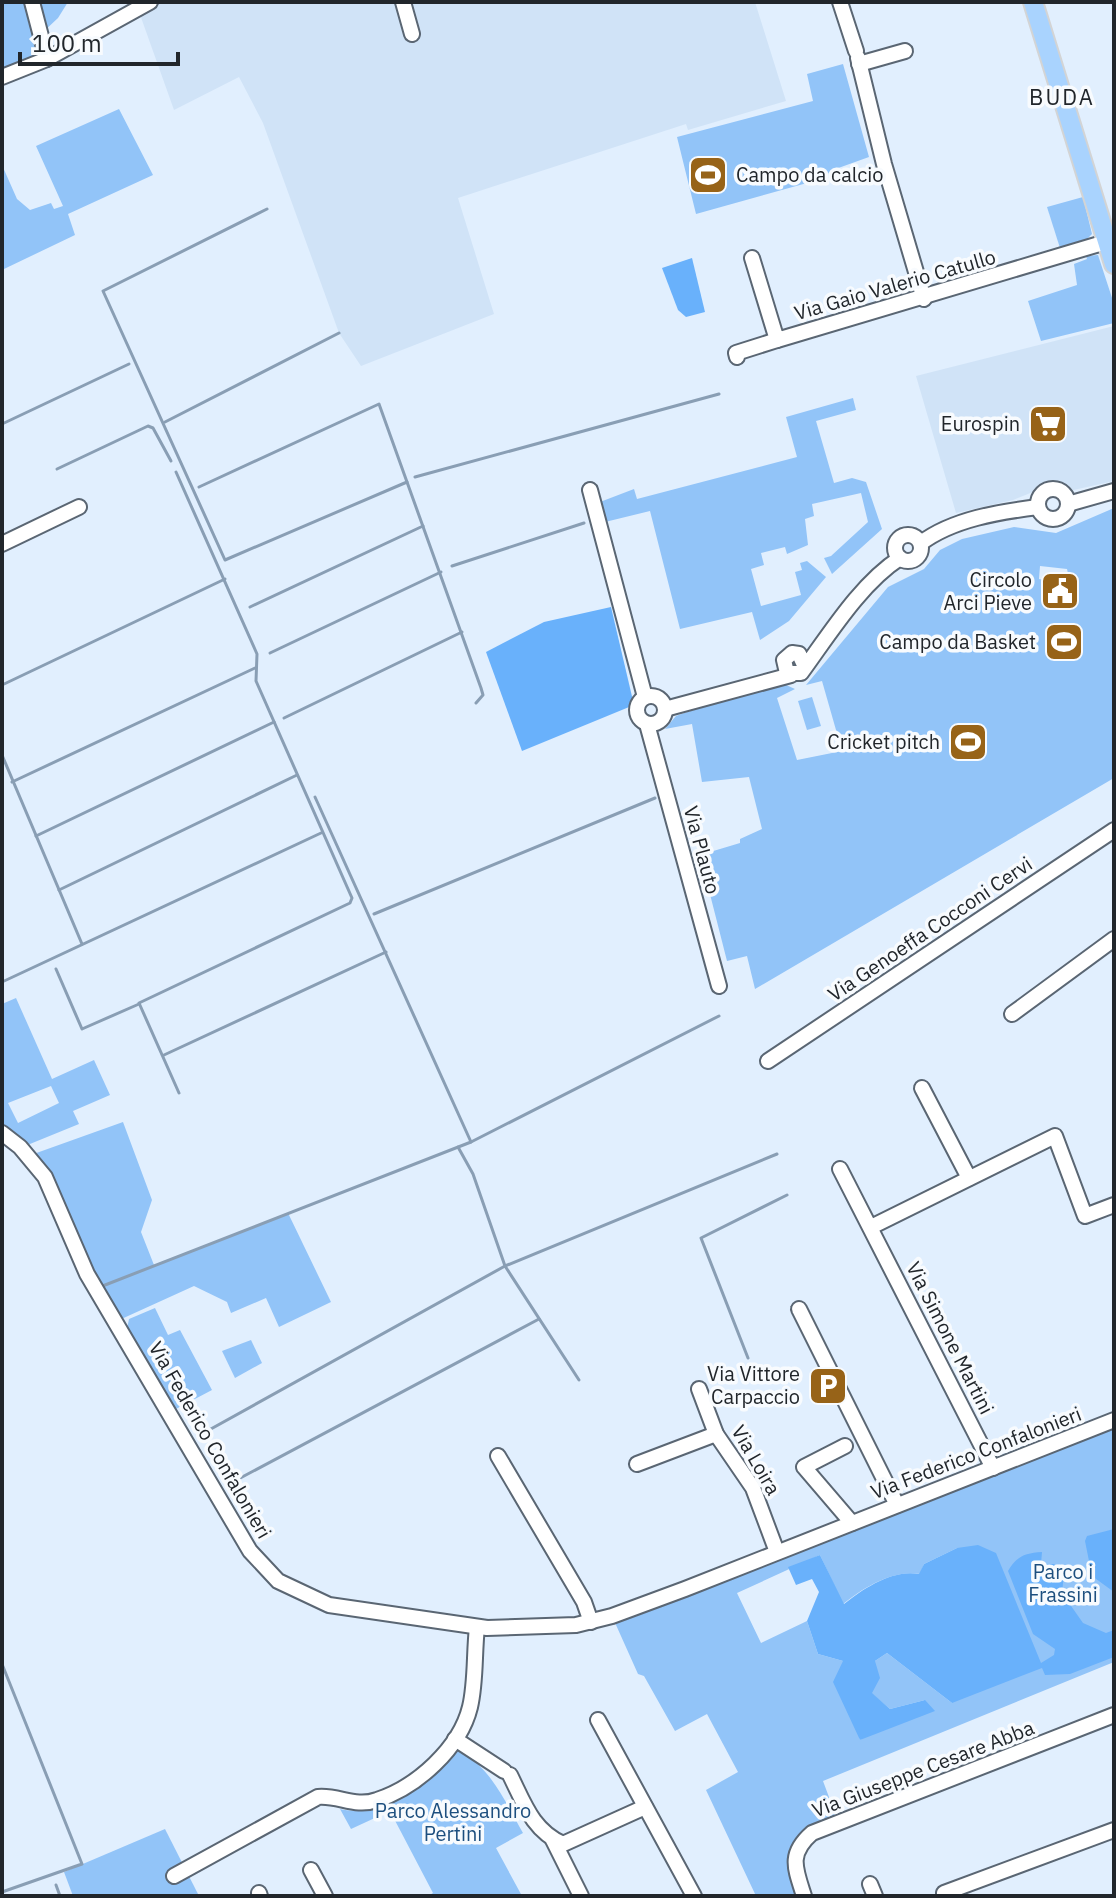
<svg xmlns="http://www.w3.org/2000/svg" width="1116" height="1898" viewBox="0 0 1116 1898" font-family="'IBM Plex Sans',sans-serif">
<style>
.built{fill:#d0e3f7}
.green{fill:#92c4f8;fill-rule:evenodd}
.forest{fill:#69b1fb}
.lines{fill:none;stroke-linecap:round;stroke-linejoin:round}
.stream{stroke:#899eb4;stroke-width:3}
.minor-casing{stroke:#5a6673;stroke-width:18}
.major-casing{stroke:#d3d4d5;stroke-width:22}
.minor{stroke:#fff;stroke-width:14}
.major{stroke:#a9d3fe;stroke-width:18}
.labels{text-anchor:middle;stroke-width:7;stroke-linejoin:round;paint-order:stroke}
.poi-label{font-size:20px;fill:#21262b;stroke:#f8fbfe;text-anchor:end}
.street-label{font-size:20px;fill:#21262b;stroke:#f8fbfe}
.park-label{font-size:20px;fill:#1d4f7f;stroke:#f8fbfe}
.neighbourhood-label{font-size:22px;letter-spacing:2px;fill:#21262b;stroke:#f8fbfe}
</style>
<rect width="100%" height="100%" fill="#e1effe"/>
<!-- built -->
<g class="built">
<polygon points="150,2 755,2 786,101 688,130 686,124 458,198 494,314 361,366 339,333 263,123 239,77 174,110 138,9"/>
<polygon points="1114,326 1114,481 1069,491 1053,484 1013,500 956,513 916,376"/>
</g>
<!-- green -->
<g class="green">
<polygon points="2,2 68,2 58,18 42,33 47,59 2,77"/>
<polygon points="843,64 869,157 830,171 825,178 696,214 677,137 813,101 807,74"/>
<polygon points="119,109 153,175 68,214 75,235 4,269 2,165 17,199 30,210 51,203 54,209 63,206 36,146"/>
<polygon points="1083,197 1092,234 1087,239 1060,248 1047,207"/>
<polygon points="1098,255 1114,304 1114,323 1041,341 1028,301 1077,285 1074,264 1087,259 1086,256"/>
<polygon points="853,398 856,410 816,421 834,483 852,478 866,482 882,529 832,574 824,558 831,556 868,522 861,493 812,504 814,516 805,519 808,545 787,554 785,547 761,553 764,565 751,569 761,606 801,595 795,572 802,570 800,563 807,561 826,577 789,621 760,640 752,612 680,629 650,511 605,522 600,502 634,489 637,499 797,457 786,417"/>
<path d="M1114 508V778L755 989 747 956 727 961 700 855 740 843V839L762 829 749 777 702 782 692 724 665 729 676 716 687 712 784 684 795 689 777 698 797 760 842 751 822 681 806 685 888 587 924 569 940 550 962 539 1014 527 1056 533ZM1040 566 1067 569 1074 600 1045 607 1048 581 1039 579Z"/>
<polygon points="812,697 821,726 807,730 798,701"/>
<path d="M16 998 52 1079 94 1060 110 1095 73 1111 79 1124 25 1146 2 1124V1004ZM51 1086 59 1103 18 1123 8 1103Z"/>
<polygon points="123,1122 152,1200 141,1232 154,1265 288,1213 331,1302 279,1327 266,1298 231,1313 227,1302 194,1286 117,1321 28,1156"/>
<polygon points="155,1308 168,1335 180,1330 212,1390 174,1410 127,1329 129,1319"/>
<polygon points="251,1340 262,1363 235,1378 222,1351"/>
<path d="M1114 1420V1662L823 1781 839 1824 799 1845 804 1896H756L706 1790 738 1772 707 1714 675 1731 644 1676 638 1674 612 1616ZM957 1548 952 1703 887 1653 875 1661 871 1693 890 1709 925 1700 860 1740 843 1661 818 1654 807 1621 761 1643 737 1593 820 1555 843 1604C863 1588 893 1569 920 1574L924 1564Z"/>
<path d="M459 1751C490 1766 506 1803 523 1833L496 1848 522 1896H428L433 1893 390 1811 351 1829 340 1809C390 1820 417 1767 459 1751Z"/>
<polygon points="165,1829 199,1896 73,1896 64,1872"/>
</g>
<!-- forest -->
<g class="forest">
<polygon points="692,258 705,312 686,317 678,310 662,268"/>
<polygon points="611,607 634,705 522,751 486,652 544,622"/>
<polygon points="1114,1529 1114,1592 1092,1576 1085,1541 1087,1536"/>
<path d="M978 1545 996 1553 1041 1663 1054 1655 1055 1649 1033 1634 1008 1571C1017 1556 1025 1553 1042 1552L1041 1564H1054L1064 1574 1062 1593 1083 1623 1106 1633 1114 1630V1657L1070 1674 1045 1675 1042 1668 952 1703 887 1653 875 1661 880 1678 872 1693 890 1709 925 1700 935 1711 860 1740 833 1682 843 1661 818 1654 807 1621 819 1592 812 1579 796 1585 788 1567 820 1555 844 1604C864 1588 893 1569 919 1574L924 1564 957 1548Z"/>
</g>
<g class="lines">
<!-- stream -->
<g class="stream">
<polyline points="267,209 103,291 225,560 407,482 481,688 483,695 476,703"/>
<polyline points="165,422 339,333"/>
<polyline points="2,424 129,364"/>
<polyline points="57,469 148,426 153,428 171,461"/>
<polyline points="176,472 257,654 256,681 352,898 350,903 139,1003 179,1093"/>
<polyline points="415,477 719,394"/>
<polyline points="199,487 379,404 407,482"/>
<polyline points="452,566 584,523"/>
<polyline points="250,607 423,526"/>
<polyline points="270,653 441,572"/>
<polyline points="2,685 225,579"/>
<polyline points="284,718 462,632"/>
<polyline points="2,755 82,944"/>
<polyline points="12,782 255,668"/>
<polyline points="315,797 471,1142"/>
<polyline points="36,836 274,722"/>
<polyline points="59,890 297,775"/>
<polyline points="374,914 655,798"/>
<polyline points="56,969 82,1029 139,1004"/>
<polyline points="2,982 321,833"/>
<polyline points="164,1055 386,952"/>
<polyline points="458,1147 473,1174 505,1266 777,1154"/>
<polyline points="100,1287 471,1142 719,1016"/>
<polyline points="748,1358 701,1238 787,1195"/>
<polyline points="200,1435 505,1266 579,1380"/>
<polyline points="229,1484 539,1319"/>
<polyline points="2,1664 82,1864 2,1892"/>
<polyline points="56,1885 60,1896"/>
</g>
<defs>
<g id="minor">
<polyline points="32,2 47,59"/>
<polyline points="403,2 412,34"/>
<polyline points="840,2 856,51"/>
<polyline points="858,58 884,164 924,299"/>
<polyline points="859,64 905,51"/>
<polyline points="2,77 47,59 150,2"/>
<polyline points="752,258 777,340 1106,242"/>
<polyline points="737,357 736,353 777,340"/>
<circle cx="1053" cy="504" r="15"/>
<polyline points="590,490 645,697"/>
<polyline points="1068,504 1114,491"/>
<circle cx="908" cy="548" r="13"/>
<path d="M921 543C953 519 999 512 1038 507"/>
<polyline points="2,544 79,507"/>
<path d="M805 667 799 654 792 653 784 660 787 673H801C829 635 860 584 900 558"/>
<circle cx="651" cy="710" r="14"/>
<polyline points="665,709 791,675"/>
<polyline points="647,724 719,986"/>
<polyline points="1012,1014 1114,939"/>
<polyline points="768,1061 1114,830"/>
<polyline points="922,1088 969,1178"/>
<polyline points="2,1133 20,1147 45,1177 87,1274 250,1551 278,1581 329,1605 487,1628 576,1625 612,1616 685,1589 1114,1420"/>
<polyline points="840,1169 993,1468"/>
<polyline points="871,1227 1055,1136 1085,1216 1114,1205"/>
<polyline points="799,1309 897,1505"/>
<polyline points="699,1389 716,1434 753,1488 777,1552"/>
<polyline points="845,1446 804,1467 852,1523"/>
<polyline points="498,1456 584,1602 591,1622"/>
<polyline points="637,1464 716,1434"/>
<polyline points="598,1720 694,1896"/>
<polyline points="455,1739 504,1771"/>
<path d="M510 1775C524 1803 532 1830 563 1844L645 1807"/>
<polyline points="553,1840 581,1896"/>
<polyline points="311,1870 325,1896"/>
<path d="M174 1876 318 1797C339 1795 355 1808 377 1800 417 1787 460 1748 470 1707 476 1682 474 1653 477 1627"/>
<polyline points="870,1884 875,1896"/>
<polyline points="259,1893 260,1896"/>
<path d="M804 1896C795 1868 788 1854 812 1833L1114 1715"/>
<polyline points="945,1896 944,1893 1114,1830"/>
</g>
<polyline id="major" points="1033,2 1114,264"/>
</defs>
<!-- minor casing -->
<use href="#minor" class="minor-casing"/>
<!-- major casing -->
<use href="#major" class="major-casing"/>
<!-- minor -->
<use href="#minor" class="minor"/>
<!-- major -->
<use href="#major" class="major"/>
</g>
<!-- icons -->
<defs>
<symbol id="stadium-square" viewBox="-11 -11 22 22"><rect x="-9" y="-9" width="18" height="18" rx="4" fill="#976318" stroke="#f8fbfe"/><path d="M0-5a6.5 5 0 1 0 0 10a6.5 5 0 1 0 0-10ZM-3.5-1.8h7v3.6h-7Z" fill="#fff"/></symbol>
<symbol id="supermarket-square" viewBox="-11 -11 22 22"><rect x="-9" y="-9" width="18" height="18" rx="4" fill="#976318" stroke="#f8fbfe"/><path d="M-6-5.5h2.5l.6 2H6L4.5 2H-2.5L-4.4-4H-6ZM-1.5 3.2a1.3 1.3 0 1 0 .1 0ZM3 3.2a1.3 1.3 0 1 0 .1 0Z" fill="#fff"/></symbol>
<symbol id="civic-square" viewBox="-11 -11 22 22"><rect x="-9" y="-9" width="18" height="18" rx="4" fill="#976318" stroke="#f8fbfe"/><path d="M-.6-6.5H3V-4.5H.6V-3L4-1V1h2V6H-6V1h2V-1L-.6-3ZM-1.2 2.5V6h2.4V2.5Z" fill="#fff"/></symbol>
<symbol id="parking-square" viewBox="-11 -11 22 22"><rect x="-9" y="-9" width="18" height="18" rx="4" fill="#976318" stroke="#f8fbfe"/><path d="M-3.5-5.5H1a3.5 3.5 0 0 1 0 7H-1V5.5H-3.5ZM-1-3.4V-.6H.8a1.4 1.4 0 0 0 0-2.8Z" fill="#fff"/></symbol>
</defs>
<g fill-rule="evenodd">
<use href="#stadium-square" x="686" y="153" width="44" height="44"/>
<use href="#supermarket-square" x="1026" y="402" width="44" height="44"/>
<use href="#civic-square" x="1038" y="569" width="44" height="44"/>
<use href="#stadium-square" x="1042" y="620" width="44" height="44"/>
<use href="#stadium-square" x="946" y="720" width="44" height="44"/>
<use href="#parking-square" x="806" y="1364" width="44" height="44"/>
</g>
<g class="labels">
<!-- poi labels -->
<g class="poi-label">
<text x="736" y="182" text-anchor="start">Campo da calcio</text>
<text x="1020" y="431">Eurospin</text>
<text x="1032" y="587">Circolo<tspan x="1032" dy="23">Arci Pieve</tspan></text>
<text x="1036" y="649">Campo da Basket</text>
<text x="940" y="749">Cricket pitch</text>
<text x="800" y="1381">Via Vittore<tspan x="800" dy="23">Carpaccio</tspan></text>
</g>
<!-- street labels -->
<g class="street-label">
<text transform="translate(895 285) rotate(-16)" y="7">Via Gaio Valerio Catullo</text>
<text transform="translate(702 850) rotate(75)" y="7">Via Plauto</text>
<text transform="translate(930 929) rotate(-34)" y="7">Via Genoeffa Cocconi Cervi</text>
<text transform="translate(950 1338) rotate(63)" y="7">Via Simone Martini</text>
<text transform="translate(210 1440) rotate(60)" y="7">Via Federico Confalonieri</text>
<text transform="translate(976 1453) rotate(-21)" y="7">Via Federico Confalonieri</text>
<text transform="translate(756 1460) rotate(60)" y="7">Via Loira</text>
<text transform="translate(923 1769) rotate(-21)" y="7">Via Giuseppe Cesare Abba</text>
</g>
<!-- park labels -->
<g class="park-label">
<text x="1063" y="1579">Parco i<tspan x="1063" dy="23">Frassini</tspan></text>
<text x="453" y="1818">Parco Alessandro<tspan x="453" dy="23">Pertini</tspan></text>
</g>
<!-- neighbourhood labels -->
<g class="neighbourhood-label">
<text x="1062" y="105">BUDA</text>
</g>
</g>
<!-- border -->
<rect width="1116" height="1898" fill="none" stroke="#21262b" stroke-width="8"/>
<!-- scale -->
<path d="M20 52v12h158v-12" fill="none" stroke="#21262b" stroke-width="4"/>
<text x="32" y="52" font-size="24" fill="#21262b" stroke="#f8fbfe" stroke-width="6" paint-order="stroke">100 m</text>
</svg>
